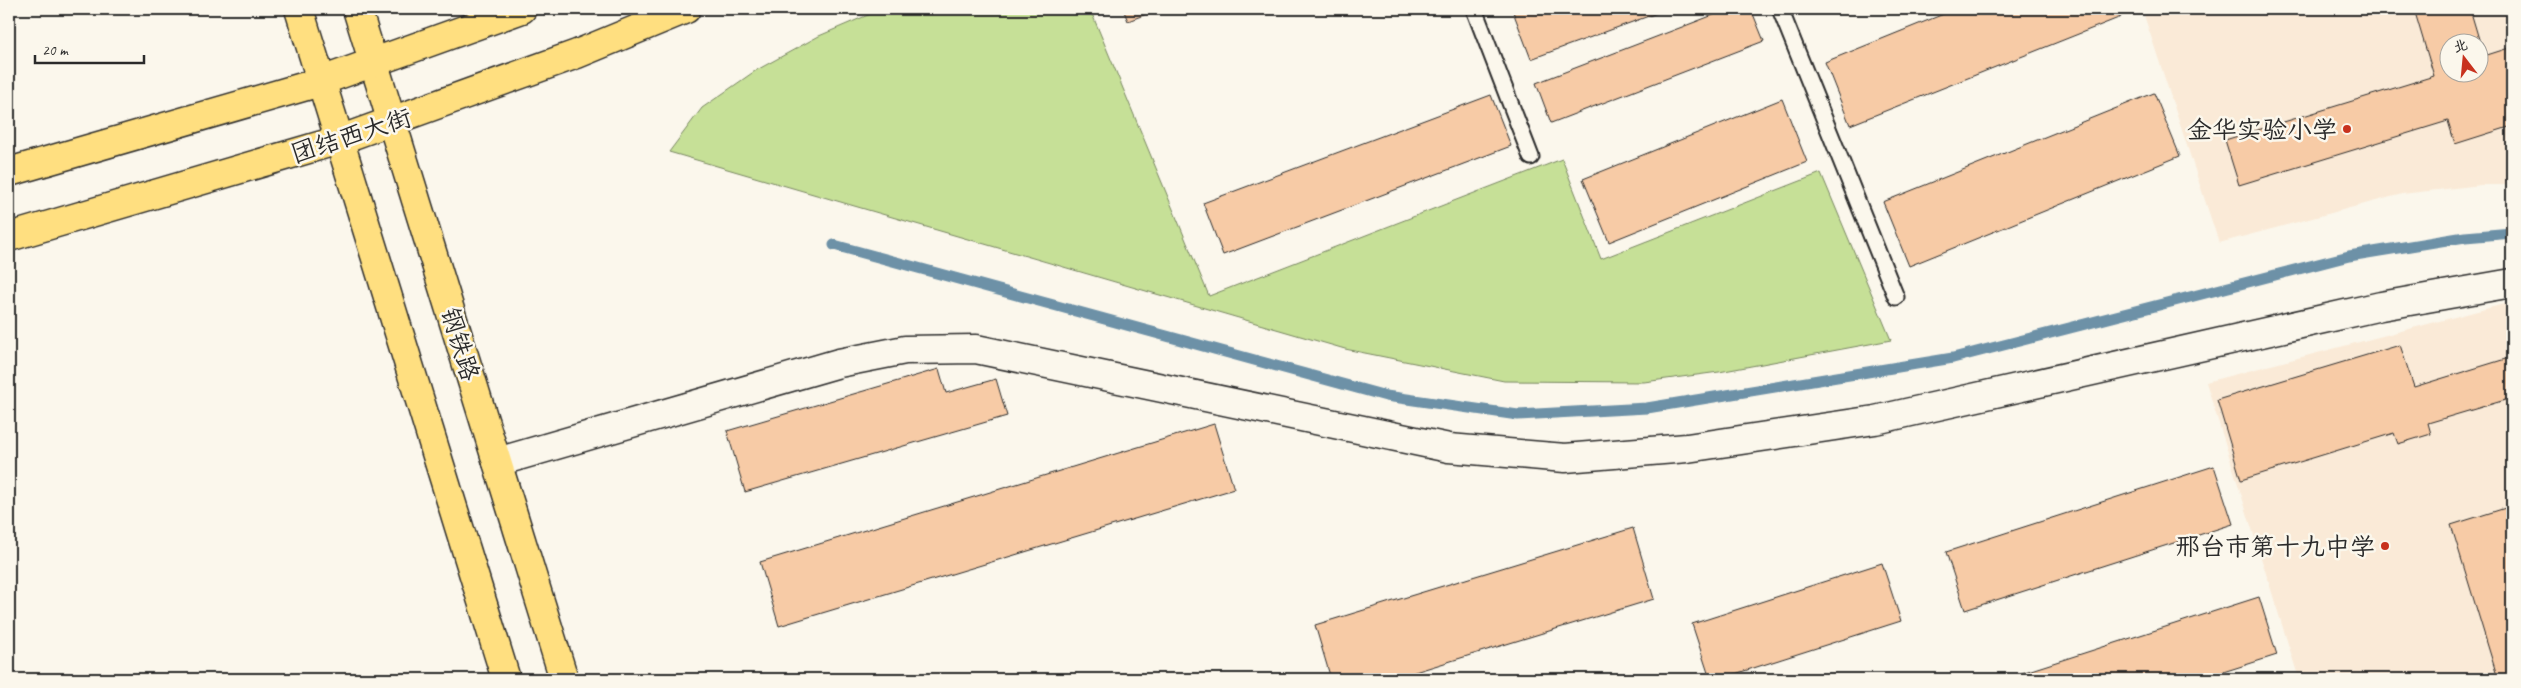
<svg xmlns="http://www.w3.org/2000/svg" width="2521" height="688" viewBox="0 0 2521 688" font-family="Caveat,'LXGW WenKai TC',sans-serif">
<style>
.built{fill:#faead7;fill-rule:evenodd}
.green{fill:#c6e097;stroke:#788661}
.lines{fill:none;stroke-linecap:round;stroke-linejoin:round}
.stream{stroke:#6d91a7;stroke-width:11}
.building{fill:#f7cba6;stroke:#2b2b2b;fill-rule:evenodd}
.service-casing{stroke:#2b2b2b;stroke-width:19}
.minor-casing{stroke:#2b2b2b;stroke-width:31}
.primary-casing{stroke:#2b2b2b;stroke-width:31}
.service{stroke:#fbf7ec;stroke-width:15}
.minor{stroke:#fbf7ec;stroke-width:28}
.primary{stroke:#ffdf80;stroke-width:28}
.poi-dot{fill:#c8321e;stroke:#fbf7ec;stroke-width:2}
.labels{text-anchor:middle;stroke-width:5;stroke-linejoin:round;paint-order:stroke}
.poi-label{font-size:25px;fill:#2b2b2b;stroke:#fbf7ec;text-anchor:end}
.street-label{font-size:25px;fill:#2b2b2b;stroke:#fbf7ec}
</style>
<rect width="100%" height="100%" fill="#fbf7ec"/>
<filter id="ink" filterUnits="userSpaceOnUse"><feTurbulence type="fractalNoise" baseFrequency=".02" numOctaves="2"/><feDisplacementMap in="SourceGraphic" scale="10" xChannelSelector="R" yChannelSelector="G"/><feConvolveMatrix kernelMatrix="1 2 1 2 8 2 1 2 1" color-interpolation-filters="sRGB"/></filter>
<g filter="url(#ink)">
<!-- built -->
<g class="built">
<path d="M2142 9H2512V185H2481L2402 194 2219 243ZM2448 42H2478V72H2448Z"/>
<polygon points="2512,302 2512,679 2299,679 2206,382"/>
</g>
<!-- green -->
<polygon class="green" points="882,9 1090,9 1209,296 1562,159 1601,259 1821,173 1891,340 1719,372 1644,382 1504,381 1345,349 669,152 702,108 755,71 819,36"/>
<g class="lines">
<!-- stream -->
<polyline class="stream" points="834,245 1386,396 1518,415 1647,408 1953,358 2349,256 2465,237 2512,233"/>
</g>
<!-- building -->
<g class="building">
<polygon points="1123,9 1160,9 1128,21"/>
<polygon points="1512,9 1668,9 1531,59"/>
<polygon points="1729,9 1751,9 1764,41 1551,123 1536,83"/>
<polygon points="1956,9 2118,9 2121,17 1850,125 1825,62"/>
<path d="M2414 9H2470L2484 56 2512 47V126L2455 144 2448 121 2239 185 2225 140 2434 76ZM2448 42H2478V72H2448Z"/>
<polygon points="2154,93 2180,156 1909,266 1883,202"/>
<polygon points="1491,95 1511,146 1223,255 1203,203"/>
<polygon points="1782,99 1807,162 1609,242 1583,179"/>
<polygon points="2400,345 2414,387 2512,357 2512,398 2428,423 2431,434 2398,444 2394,433 2241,480 2217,400"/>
<polygon points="939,369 946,393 996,379 1007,416 745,492 727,431"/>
<polygon points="1214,424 1234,489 779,626 760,562"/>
<polygon points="2214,466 2233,524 1965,610 1946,552"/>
<polygon points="2512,506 2512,679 2498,679 2451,525"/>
<polygon points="1633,528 1654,599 1392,679 1331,679 1315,625"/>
<polygon points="1882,563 1901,621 1719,679 1710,679 1692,624"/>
<polygon points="2259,597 2277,655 2201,679 2003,679"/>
</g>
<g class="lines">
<defs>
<g id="service">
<polyline points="1474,9 1531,157"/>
<polyline points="1780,9 1896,297"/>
</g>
<polyline id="minor" points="497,462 839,363 905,350 976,349 1449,448 1565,458 1687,448 1875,420 2381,306 2512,283"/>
<g id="primary">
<polyline points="299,9 506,679"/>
<polyline points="357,9 564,679"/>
<polyline points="9,172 313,84 522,9"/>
<polyline points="9,237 339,140 577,54 686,9"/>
</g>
</defs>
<!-- service casing -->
<use href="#service" class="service-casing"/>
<!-- minor casing -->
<use href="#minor" class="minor-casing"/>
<!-- primary casing -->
<use href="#primary" class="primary-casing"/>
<!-- service -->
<use href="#service" class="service"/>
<!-- minor -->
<use href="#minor" class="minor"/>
<!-- primary -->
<use href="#primary" class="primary"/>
</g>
</g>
<!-- markers -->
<g class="poi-dot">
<circle cx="2347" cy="129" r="5"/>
<circle cx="2385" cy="546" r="5"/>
</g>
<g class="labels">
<!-- poi labels -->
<g class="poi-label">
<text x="2337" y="138">金华实验小学</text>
<text x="2375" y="555">邢台市第十九中学</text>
</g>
<!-- street labels -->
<g class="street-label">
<text transform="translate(351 135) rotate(-18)" y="9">团结西大街</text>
<text transform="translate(461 344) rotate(73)" y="9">钢铁路</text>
</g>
</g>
<!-- margin -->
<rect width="2521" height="688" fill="none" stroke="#fbf7ec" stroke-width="30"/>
<rect x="15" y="15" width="2491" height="658" fill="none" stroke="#2b2b2b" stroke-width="2" filter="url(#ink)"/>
<!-- north arrow -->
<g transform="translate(2464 58) rotate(344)"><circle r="24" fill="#fbf7ec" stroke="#a8a59f"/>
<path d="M0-4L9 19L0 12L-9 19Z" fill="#c8321e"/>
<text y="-8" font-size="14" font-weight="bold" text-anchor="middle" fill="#2b2b2b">北</text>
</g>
<!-- scale -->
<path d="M35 55v8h109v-8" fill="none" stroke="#2b2b2b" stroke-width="2.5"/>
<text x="42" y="55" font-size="15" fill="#2b2b2b" stroke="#fbf7ec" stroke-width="4" paint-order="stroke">20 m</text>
</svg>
